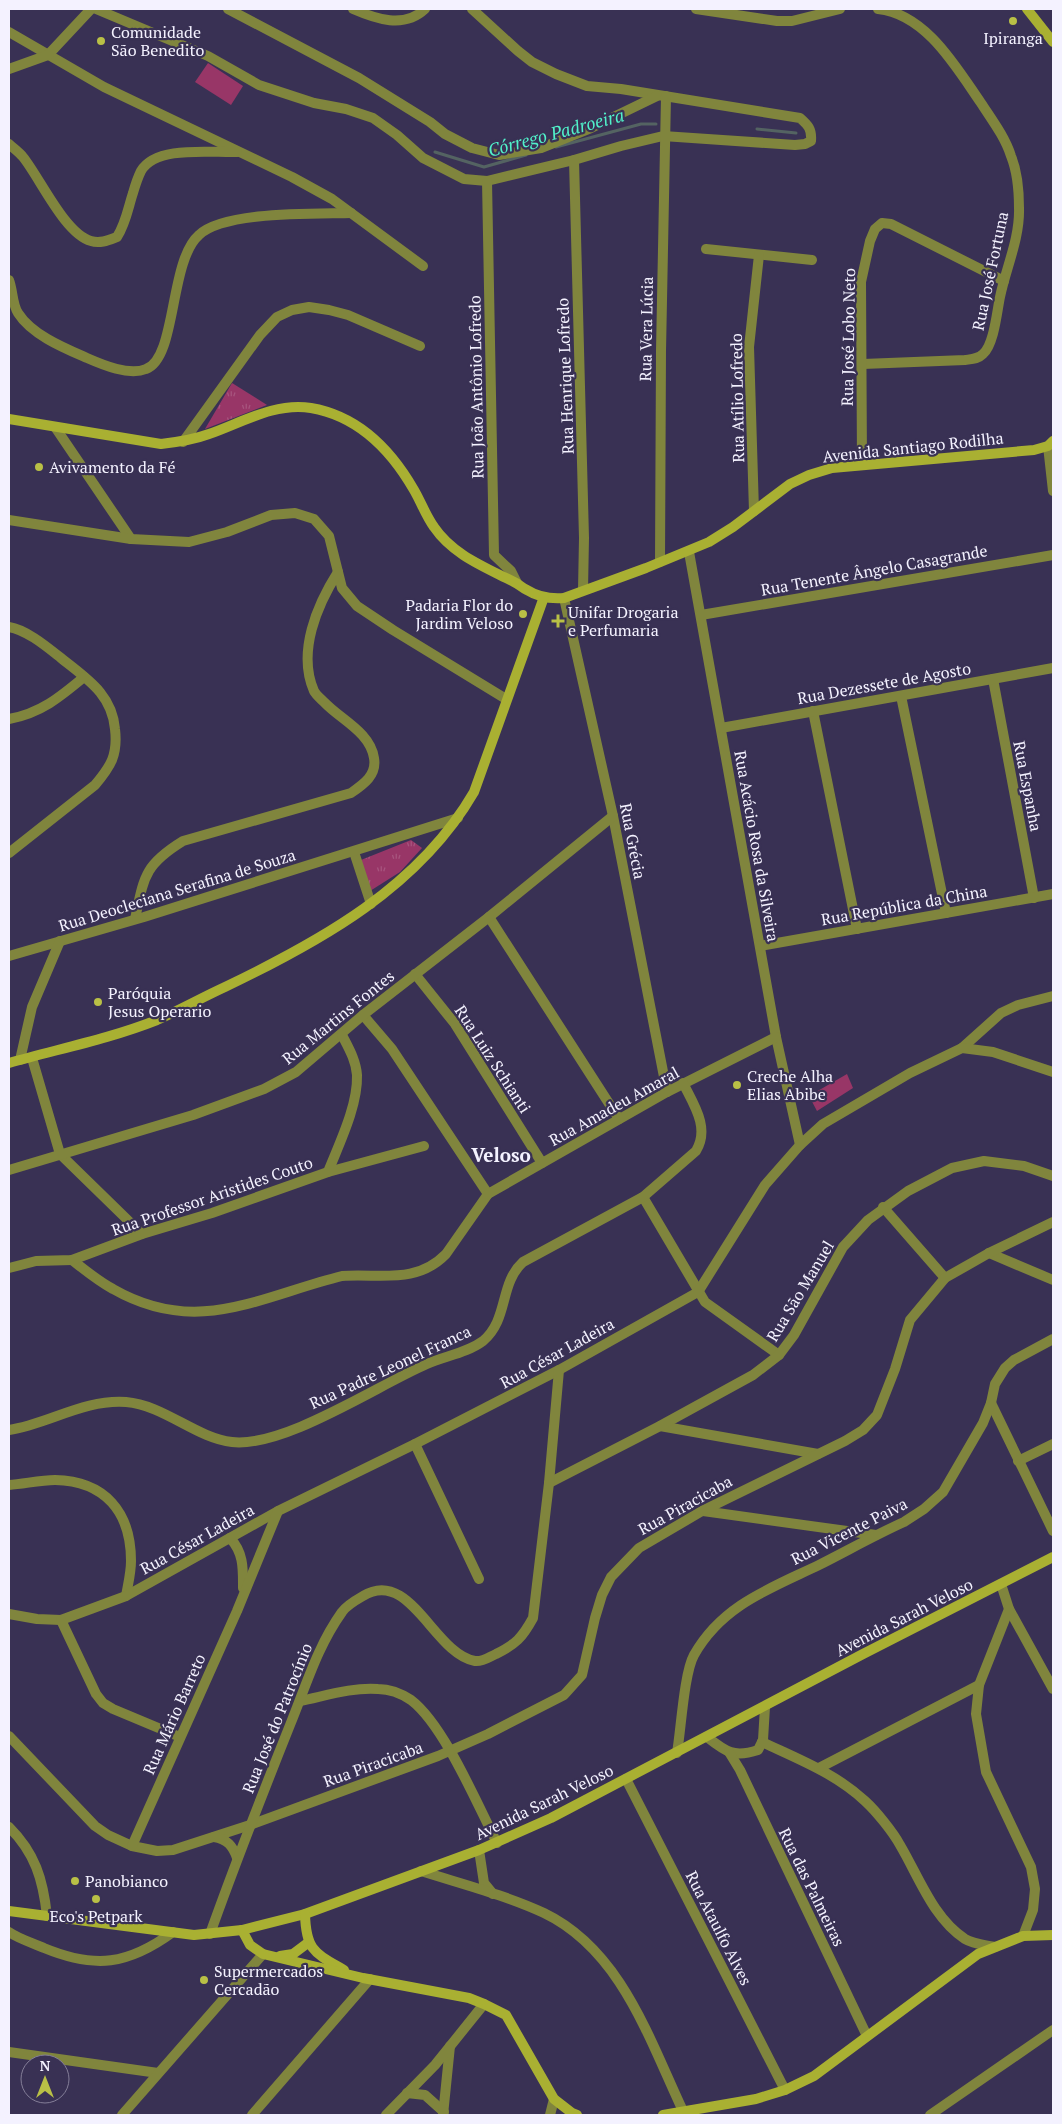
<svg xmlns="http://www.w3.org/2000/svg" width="1062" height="2124" viewBox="0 0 1062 2124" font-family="'PT Serif',serif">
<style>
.park{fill:url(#park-tufts)}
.pitch{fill:#983667}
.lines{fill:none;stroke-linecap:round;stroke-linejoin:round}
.stream{stroke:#546362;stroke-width:3}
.minor{stroke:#80853d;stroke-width:10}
.tertiary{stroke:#80853d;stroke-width:10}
.secondary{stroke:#a9b032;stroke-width:10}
.poi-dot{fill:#b9c046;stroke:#393154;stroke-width:2}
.labels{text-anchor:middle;stroke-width:4.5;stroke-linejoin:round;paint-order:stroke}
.poi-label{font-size:16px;fill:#f4f2ff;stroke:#393154;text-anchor:start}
.street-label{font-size:16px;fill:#f4f2ff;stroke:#393154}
.water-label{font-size:18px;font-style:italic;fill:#51f2ca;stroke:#393154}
.quarter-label{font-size:19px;font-weight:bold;fill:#f4f2ff;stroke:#393154}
</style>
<defs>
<pattern id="park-tufts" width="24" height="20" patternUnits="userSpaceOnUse" patternTransform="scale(1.25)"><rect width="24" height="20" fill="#983667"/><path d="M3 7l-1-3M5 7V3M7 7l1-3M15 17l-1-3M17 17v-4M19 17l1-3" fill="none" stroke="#a7547e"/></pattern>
</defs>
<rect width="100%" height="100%" fill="#393154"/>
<!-- park -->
<g class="park">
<polygon points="232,383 267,405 205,429"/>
<polygon points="411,840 422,848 400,872 370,891 361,860"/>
</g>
<!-- pitch -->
<g class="pitch">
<polygon points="208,63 243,86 231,105 195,82"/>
<polygon points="847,1074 853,1088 817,1111 809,1096"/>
</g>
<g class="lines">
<!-- stream -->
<g class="stream">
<polyline points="757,129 796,133"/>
<polyline points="556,147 641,124 656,124"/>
<polyline points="435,152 484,167 526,155"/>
</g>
<!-- minor -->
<g class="minor">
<path d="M96 9 208 56 259 85 314 103 346 109 373 118 397 135 423 158 464 179 487 181 574 160 621 146 663 136 795 145 805 144 811 141C812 129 808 125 800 118L621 89 587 86 556 74 532 62 518 51 472 9"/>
<polyline points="228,9 359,78 430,122 445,134 472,148 499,155 541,148 591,128 657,96"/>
<path d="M353 9C376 19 404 29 425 9"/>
<polyline points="9,32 104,87 292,177 332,199 423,266"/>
<polyline points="9,69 48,55 91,9"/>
<path d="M9 144C13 148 19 152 23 157 40 178 65 234 91 241 100 244 109 240 117 237 126 223 128 208 133 193 135 186 138 177 141 171 156 145 211 153 237 152"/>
<polyline points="574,160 584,538 583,590"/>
<polyline points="487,181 494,555 511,571 517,583"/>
<polyline points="706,249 812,260"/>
<path d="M9 280C13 290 12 304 18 313 32 335 64 348 87 358 103 365 129 376 146 369 177 358 169 261 199 235 224 211 315 214 351 213"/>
<path d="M863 364 965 360C972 359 978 359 983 354 994 345 997 311 1000 297 1006 268 1020 238 1019 208 1019 191 1017 171 1011 156 1005 137 992 120 981 103 956 67 926 14 878 9"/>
<polyline points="55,427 131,539"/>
<polyline points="183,442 260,335 277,317 292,310 309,307 329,310 348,315 420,346"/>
<polyline points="1048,446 1053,491"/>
<polyline points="862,465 861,282 870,241 875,229 882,223 891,224 1004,281"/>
<polyline points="754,511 749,347 759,255"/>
<polyline points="9,520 131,539 189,542 227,532 271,515 295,513 314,519 329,536 342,588 357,606 393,630 506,699"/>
<polyline points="689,552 776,1037 800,1145"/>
<polyline points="660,562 661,351 666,96"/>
<polyline points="564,598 613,816 667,1092"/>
<polyline points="701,615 1053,555"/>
<path d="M9 627C27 630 47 647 61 658 87 679 112 694 115 729 118 755 111 766 95 785L9 853"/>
<polyline points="993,679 1034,898"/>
<polyline points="901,696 946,913"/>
<polyline points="813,711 857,929"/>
<path d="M9 719C41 713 60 697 84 677"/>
<polyline points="721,728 1053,668"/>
<polyline points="354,852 371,904"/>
<polyline points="489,917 619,1119"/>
<path d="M135 919C144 877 144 865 183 841L351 793C364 784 377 775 374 758 370 732 341 720 324 702 321 699 316 695 314 691 297 652 317 605 338 572"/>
<polyline points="760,946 1053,894"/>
<polyline points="9,956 144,917 458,818"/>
<polyline points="415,974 455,1024 542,1163"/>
<polyline points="363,1015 392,1049 488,1194"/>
<polyline points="962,1048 1001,1013 1018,1005 1053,996"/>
<polyline points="32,1058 60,1154 142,1234"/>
<polyline points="20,1060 32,1007 60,941"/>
<polyline points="9,1170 193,1115 264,1089 296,1072 363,1015 489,917 613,816"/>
<path d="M328 1172C339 1144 358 1106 357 1075 356 1060 348 1047 342 1035"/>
<polyline points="643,1197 705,1302 779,1355"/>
<polyline points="883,1207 945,1278"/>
<polyline points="989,1253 1053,1280"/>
<path d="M72 1260C85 1270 98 1281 113 1289 197 1337 258 1297 342 1276 379 1273 416 1285 446 1254L488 1194 667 1092 776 1037"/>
<polyline points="9,1268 36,1261 72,1260 142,1234 212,1213 328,1172 424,1146"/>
<polyline points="991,1403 1053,1531"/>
<polyline points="660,1426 818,1454"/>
<path d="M9 1430C48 1424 84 1399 126 1402 164 1405 196 1438 232 1442 284 1448 378 1385 427 1364 445 1356 467 1353 483 1341 509 1319 499 1284 523 1262L643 1197 696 1151C710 1128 694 1105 683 1083"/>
<polyline points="415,1444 479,1579"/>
<polyline points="1018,1461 1053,1444"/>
<polyline points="549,1483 660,1426 753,1375 779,1355 794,1335 843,1247 868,1220 908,1191 952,1168 984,1161 1024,1166 1053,1176"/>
<path d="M9 1485C24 1484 40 1480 55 1480 105 1481 131 1512 131 1561 131 1573 128 1584 126 1596"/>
<polyline points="703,1511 876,1535"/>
<path d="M230 1538C244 1553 243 1569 243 1588"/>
<polyline points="1001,1584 1009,1609 1053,1689"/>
<polyline points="1009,1609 979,1685 976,1714 986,1772 1031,1867 1035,1889 1033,1910 1023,1936"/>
<polyline points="9,1614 37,1619 61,1620 126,1596 278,1511 415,1444 559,1370 698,1292 765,1185 800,1145 823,1124 910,1073 962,1048 993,1052 1053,1072"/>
<polyline points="61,1620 96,1694 103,1703 113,1709 180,1737"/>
<path d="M300 1701C325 1696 352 1687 378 1689 389 1689 402 1694 411 1700 444 1725 477 1804 497 1843"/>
<polyline points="9,1736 95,1826 108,1835 132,1846 157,1851 173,1850 250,1825 438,1756 488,1734 564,1695 582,1675 595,1618 602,1595 611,1577 639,1548 702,1511 845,1441 863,1430 877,1415 895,1369 910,1320 945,1278 989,1253 1053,1222"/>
<path d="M707 1737C726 1752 734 1758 758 1750L763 1740 765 1707"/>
<path d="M762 1742C798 1759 835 1773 865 1801 876 1811 893 1832 900 1845 919 1877 933 1918 965 1939 973 1944 986 1945 995 1947"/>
<polyline points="729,1752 740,1770 867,2036"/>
<path d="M677 1753C681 1730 684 1673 694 1655 722 1605 771 1588 819 1565 847 1551 875 1535 904 1522L924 1509 943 1492 983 1423 991 1403 995 1384 1005 1368 1014 1360 1053 1339"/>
<polyline points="819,1768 979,1685"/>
<polyline points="626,1779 785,2090"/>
<path d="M9 1827C35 1853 43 1879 47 1916"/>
<path d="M214 1837C227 1839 233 1846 237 1858"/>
<polyline points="132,1846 237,1611 278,1511"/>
<polyline points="479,1850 484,1883 493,1894"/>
<path d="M421 1871C462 1884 505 1895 544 1913 621 1950 649 2039 683 2111"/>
<path d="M9 1932C19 1939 33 1943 44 1948 95 1969 128 1965 173 1932"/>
<path d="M210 1934C235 1864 262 1795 290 1725 306 1686 317 1647 342 1612 346 1606 356 1600 363 1596 410 1567 434 1654 475 1661 483 1662 489 1657 496 1654 516 1644 522 1638 533 1618L549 1483 559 1370"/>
<polyline points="9,2052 158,2073"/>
<polyline points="407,2093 425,2095 444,2112"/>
<polyline points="122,2115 263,1954"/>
<polyline points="252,2115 370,1979"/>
<polyline points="443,2115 450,2046"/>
<polyline points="550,2115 554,2099"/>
<polyline points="930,2115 1053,2030"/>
</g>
<!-- tertiary -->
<g class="tertiary">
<polyline points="696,9 777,21 792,21 840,9"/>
<polyline points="386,2115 435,2065 484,2004"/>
</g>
<!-- secondary -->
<g class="secondary">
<polyline points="1027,9 1053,42"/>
<path d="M9 419 161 444C178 442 193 440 209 434 241 423 275 402 311 408 358 416 391 450 414 490 421 502 426 516 434 527 453 555 485 567 514 582 519 584 522 588 527 590 538 597 551 599 564 598L646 568 709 542 733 527 790 484 809 475 832 468 1034 450 1048 446 1053 441"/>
<path d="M9 1063C58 1049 109 1039 157 1020 180 1010 203 997 225 987 321 941 419 887 474 792L544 597"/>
<polyline points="9,1911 194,1935 242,1930 305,1914 479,1850 551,1818 863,1654 1053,1557"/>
<path d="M305 1914C306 1951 315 1953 344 1970"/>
<polyline points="242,1930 250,1945 263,1954 363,1978 469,1998 484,2004 506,2015 554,2099 572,2113 577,2115"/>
<polyline points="280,1956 293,1954 309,1942"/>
<polyline points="663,2115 756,2099 785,2090 814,2076 978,1954 1023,1936 1053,1935"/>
</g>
</g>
<!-- markers -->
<g class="poi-dot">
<circle cx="1013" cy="21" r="5"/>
<circle cx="101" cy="41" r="5"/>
<circle cx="39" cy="467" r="5"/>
<circle cx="523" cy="614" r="5"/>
<path d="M555.5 613.5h5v5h5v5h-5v5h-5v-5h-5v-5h5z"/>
<circle cx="98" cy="1002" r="5"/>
<circle cx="737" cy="1085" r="5"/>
<circle cx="75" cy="1881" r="5"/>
<circle cx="96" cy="1899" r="5"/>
<circle cx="204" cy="1980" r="5"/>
</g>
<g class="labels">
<!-- poi labels -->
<g class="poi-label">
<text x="111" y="38">Comunidade<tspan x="111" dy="18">São Benedito</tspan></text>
<text x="1013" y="44" text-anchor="middle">Ipiranga</text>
<text x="49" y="473">Avivamento da Fé</text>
<text x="513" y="611" text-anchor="end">Padaria Flor do<tspan x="513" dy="18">Jardim Veloso</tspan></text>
<text x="568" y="618">Unifar Drogaria<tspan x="568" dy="18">e Perfumaria</tspan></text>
<text x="108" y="999">Paróquia<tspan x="108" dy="18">Jesus Operario</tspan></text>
<text x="747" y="1082">Creche Alha<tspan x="747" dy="18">Elias Abibe</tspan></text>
<text x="85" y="1887">Panobianco</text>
<text x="96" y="1922" text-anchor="middle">Eco's Petpark</text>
<text x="214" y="1977">Supermercados<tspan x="214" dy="18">Cercadão</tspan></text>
</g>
<!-- street labels -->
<g class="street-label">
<text transform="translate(990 271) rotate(-78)" y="6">Rua José Fortuna</text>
<text transform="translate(646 329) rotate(-89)" y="6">Rua Vera Lúcia</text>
<text transform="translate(848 337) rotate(-89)" y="6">Rua José Lobo Neto</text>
<text transform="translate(565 376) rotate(-92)" y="6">Rua Henrique Lofredo</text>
<text transform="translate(476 387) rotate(-91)" y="6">Rua João Antônio Lofredo</text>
<text transform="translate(737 398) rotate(-91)" y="6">Rua Atílio Lofredo</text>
<text transform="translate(913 447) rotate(-6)" y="6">Avenida Santiago Rodilha</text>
<text transform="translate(874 570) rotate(-10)" y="6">Rua Tenente Ângelo Casagrande</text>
<text transform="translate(884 683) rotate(-10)" y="6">Rua Dezessete de Agosto</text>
<text transform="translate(1028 786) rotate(79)" y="6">Rua Espanha</text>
<text transform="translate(633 841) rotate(79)" y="6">Rua Grécia</text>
<text transform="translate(757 846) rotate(80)" y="6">Rua Acácio Rosa da Silveira</text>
<text transform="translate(177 890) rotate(-17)" y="6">Rua Deocleciana Serafina de Souza</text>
<text transform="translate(904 905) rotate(-10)" y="6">Rua República da China</text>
<text transform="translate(338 1017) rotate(-39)" y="6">Rua Martins Fontes</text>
<text transform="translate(493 1059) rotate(57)" y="6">Rua Luiz Schianti</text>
<text transform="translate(614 1106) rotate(-29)" y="6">Rua Amadeu Amaral</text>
<text transform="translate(212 1196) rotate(-19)" y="6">Rua Professor Aristides Couto</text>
<text transform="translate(800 1291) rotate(-59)" y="6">Rua São Manuel</text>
<text transform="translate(557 1353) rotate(-29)" y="6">Rua César Ladeira</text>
<text transform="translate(390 1367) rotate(-25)" y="6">Rua Padre Leonel Franca</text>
<text transform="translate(685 1505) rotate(-29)" y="6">Rua Piracicaba</text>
<text transform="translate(849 1531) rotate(-27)" y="6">Rua Vicente Paiva</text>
<text transform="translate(197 1539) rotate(-29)" y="6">Rua César Ladeira</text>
<text transform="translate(904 1617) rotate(-27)" y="6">Avenida Sarah Veloso</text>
<text transform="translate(174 1714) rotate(-66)" y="6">Rua Mário Barreto</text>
<text transform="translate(277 1718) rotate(-68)" y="6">Rua José do Patrocínio</text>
<text transform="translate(373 1764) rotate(-20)" y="6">Rua Piracicaba</text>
<text transform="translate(544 1802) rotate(-26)" y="6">Avenida Sarah Veloso</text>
<text transform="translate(812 1887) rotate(64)" y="6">Rua das Palmeiras</text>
<text transform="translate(719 1928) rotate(63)" y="6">Rua Ataulfo Alves</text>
</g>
<!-- water labels -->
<g class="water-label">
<text transform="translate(556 133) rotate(-15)" y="6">Córrego Padroeira</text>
</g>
<!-- quarter labels -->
<g class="quarter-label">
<text x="501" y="1162">Veloso</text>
</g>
</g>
<!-- border -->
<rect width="1062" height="2124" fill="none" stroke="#f4f2ff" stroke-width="20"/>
<!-- north arrow -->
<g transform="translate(45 2079)"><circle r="24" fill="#393154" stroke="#847e98"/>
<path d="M0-4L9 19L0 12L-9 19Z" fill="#b9c046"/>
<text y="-8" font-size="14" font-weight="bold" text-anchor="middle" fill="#f4f2ff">N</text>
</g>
</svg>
